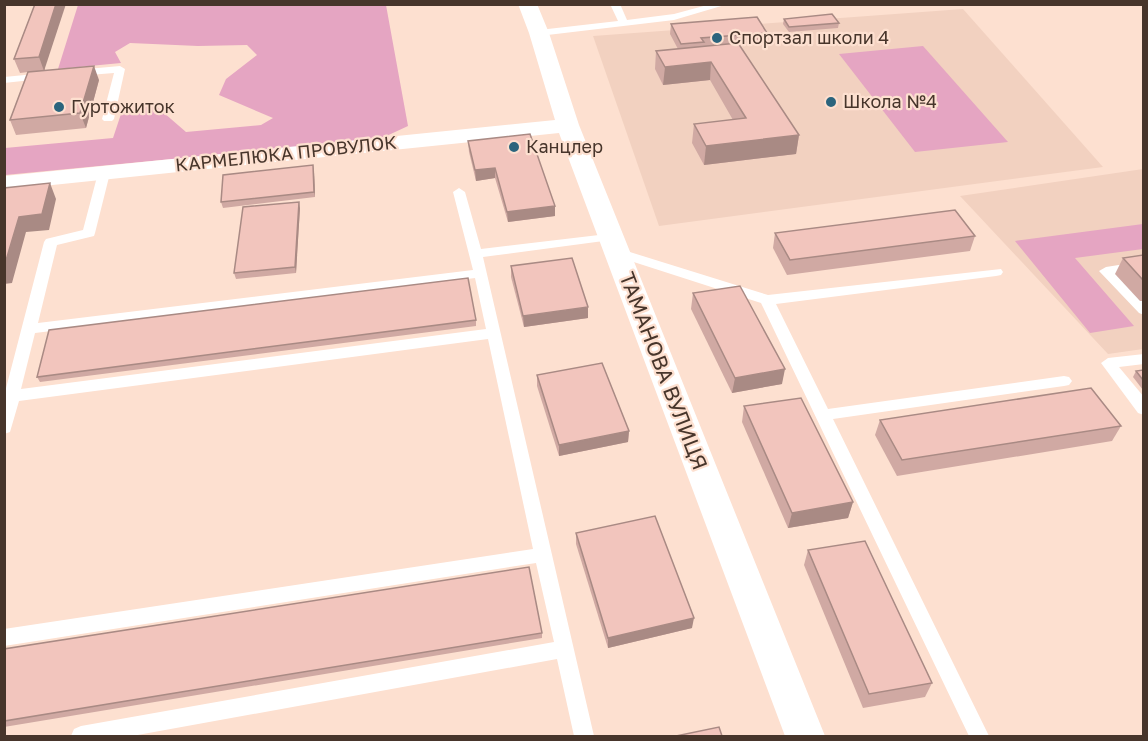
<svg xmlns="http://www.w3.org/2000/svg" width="1148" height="741" viewBox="0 0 1148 741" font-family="'Golos Text',sans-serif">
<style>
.built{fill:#f2d1c0}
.green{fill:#e5a5c2}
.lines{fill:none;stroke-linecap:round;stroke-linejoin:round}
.service{fill:#fff;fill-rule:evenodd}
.minor{fill:#fff;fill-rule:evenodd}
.wall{fill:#d0a9a3}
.shaded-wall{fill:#a98a84}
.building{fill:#f2c5bd;stroke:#a98a84;stroke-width:1.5}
.poi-dot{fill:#2b647d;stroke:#fde0d0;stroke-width:2}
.labels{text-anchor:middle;stroke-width:4.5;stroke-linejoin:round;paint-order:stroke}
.far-poi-label{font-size:18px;fill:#47352b;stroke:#fde0d0;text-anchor:start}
.far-street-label{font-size:18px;fill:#47352b;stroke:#fde0d0}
.street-label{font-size:21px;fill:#47352b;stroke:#fde0d0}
</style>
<rect width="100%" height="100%" fill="#fde0d0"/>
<!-- built -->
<g class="built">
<polygon points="963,9 1103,167 659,226 593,36"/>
<polygon points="1143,169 1143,349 1108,354 960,196"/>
</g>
<!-- green -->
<g class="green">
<polygon points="78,5 386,5 408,126 380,139 5,175 5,148 113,138 123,108 156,106 186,132 261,125 273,118 219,95 226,79 257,55 247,45 198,46 130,43 115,52 121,63 58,69"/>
<polygon points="923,46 1008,142 915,152 839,54"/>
<polygon points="1143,224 1143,249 1075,258 1134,326 1090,333 1015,241"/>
</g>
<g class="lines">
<!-- service -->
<g class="service">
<polygon points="610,4 620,4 627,20 674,14 711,4 728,4 674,20 539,36 534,33 539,30 618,21"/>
<polygon points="120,66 125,69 114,119 112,121 104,121 102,119 114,73 76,76 71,73 76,70"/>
<polygon points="46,73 50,74 50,78 4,83 4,77"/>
<path d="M104 169 110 173 95 233 94 236 57 245 38 323 473 270 453 192 459 188 465 192 481 249 616 233 618 236 616 239 611 240 483 257 594 736H574L557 659 132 736H71L74 729 81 726 554 642 536 563 4 646V629L533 549 488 339 19 401 10 432 4 434V396L44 242 46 239 83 230 98 173ZM475 278 486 329 21 389 35 333Z"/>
<polygon points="617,248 768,295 1001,269 1003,272 1001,275 996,276 776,304 828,409 1064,376 1069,377 1072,381 1069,385 1064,386 833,419 989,736 969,736 761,303 612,255 610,252"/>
<polygon points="1144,261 1144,269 1116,274 1144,301 1144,315 1139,313 1099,271 1106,267"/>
<polygon points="1144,354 1144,364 1119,367 1144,397 1144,415 1138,413 1101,363 1108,358"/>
</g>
<!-- minor -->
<polygon class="minor" points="518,4 537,4 549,33 579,125 825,736 785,736 559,133 4,190 4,176 555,120 529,33"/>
</g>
<!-- wall -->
<g class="wall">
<polygon points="35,4 45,70 99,80 86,128 16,135 10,120 28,72 20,73 14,59"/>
<polygon points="784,19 839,23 838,28 789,32 783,24"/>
<polygon points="671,24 767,33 765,42 739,44 799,135 796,154 704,165 692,143 694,124 733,120 710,80 663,85 655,69 656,51 678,49 670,34"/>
<polygon points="468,141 555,206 555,216 508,222 495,178 476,181 469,152"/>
<polygon points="314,171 315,197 223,208 221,202"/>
<polygon points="300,208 296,273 236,279 234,273"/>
<polygon points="775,233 975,236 970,251 787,275 773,248"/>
<polygon points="1143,255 1143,301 1140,301 1115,274 1123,258"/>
<polygon points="511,266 588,318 524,327 511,277"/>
<polygon points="693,293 782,384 732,393 691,309"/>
<polygon points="476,320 476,326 40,382 37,377"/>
<polygon points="1143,370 1143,390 1133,377 1136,371"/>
<polygon points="537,375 629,431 628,442 559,456 537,386"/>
<polygon points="744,406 853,502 848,518 788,528 742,422"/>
<polygon points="880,420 1121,426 1112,441 897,476 875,435"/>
<polygon points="576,533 692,628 608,648 576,544"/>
<polygon points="808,550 932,683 925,697 863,708 804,565"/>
<polygon points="542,633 542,638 4,727 4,649"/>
</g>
<!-- shaded-wall -->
<g class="shaded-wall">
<polygon points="56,4 66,4 44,71 39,57"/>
<polygon points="711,62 710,80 663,85 665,67"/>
<polygon points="94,66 99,80 86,128 80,113"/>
<polygon points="799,135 796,154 704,165 706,146"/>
<polygon points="313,165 314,171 315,197 314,192"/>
<polygon points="495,168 495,178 476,181 475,170"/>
<polygon points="50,183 56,199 49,230 26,232 12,283 4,284 4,267 19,217"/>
<polygon points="299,202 300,208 296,273 295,267"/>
<polygon points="555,206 555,216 508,222 507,212"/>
<polygon points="588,307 588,318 524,327 523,316"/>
<polygon points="785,369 782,384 732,393 735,378"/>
<polygon points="629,431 628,442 559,456 559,445"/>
<polygon points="853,502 848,518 788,528 792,513"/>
<polygon points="694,618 692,628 608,648 608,638"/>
</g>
<!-- building -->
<g class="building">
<polygon points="35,4 56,4 39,57 14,59"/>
<polygon points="832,14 839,23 789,27 784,19"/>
<polygon points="757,17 767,33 701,38 704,42 681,44 671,24"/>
<polygon points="738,43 799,135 706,146 694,124 746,118 711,62 665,67 656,51"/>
<polygon points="94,66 80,113 10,120 28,72"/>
<polygon points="530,134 555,206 507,212 495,168 475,170 468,141"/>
<polygon points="313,165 314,192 221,202 223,175"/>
<polygon points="50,183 42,214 19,217 4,267 4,188"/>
<polygon points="299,202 295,267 234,273 243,207"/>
<polygon points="955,210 975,236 790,260 775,233"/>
<polygon points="1143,255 1143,280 1123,258"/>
<polygon points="572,258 588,307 523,316 511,266"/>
<polygon points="468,278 476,320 37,377 49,330"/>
<polygon points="740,286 785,369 735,378 693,293"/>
<polygon points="602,363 629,431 559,445 537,375"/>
<polygon points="1143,370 1143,380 1136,371"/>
<polygon points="1091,388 1121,426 902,460 880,420"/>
<polygon points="801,398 853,502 792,513 744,406"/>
<polygon points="655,516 694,618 608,638 576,533"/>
<polygon points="865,541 932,683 869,694 808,550"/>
<polygon points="529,567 542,633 4,721 4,649"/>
<polygon points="719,727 722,736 676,736"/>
</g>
<!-- markers -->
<g class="poi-dot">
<circle cx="717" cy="38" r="6"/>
<circle cx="831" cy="102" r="6"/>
<circle cx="59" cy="107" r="6"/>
<circle cx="514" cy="147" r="6"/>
</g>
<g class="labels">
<!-- far-poi labels -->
<g class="far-poi-label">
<text x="729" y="44">Спортзал школи 4</text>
<text x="843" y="108">Школа №4</text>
<text x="71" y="113">Гуртожиток</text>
<text x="526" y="153">Канцлер</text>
</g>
<!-- far-street labels -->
<g class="far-street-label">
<text transform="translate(286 154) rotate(-6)" y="6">КАРМЕЛЮКА ПРОВУЛОК</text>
</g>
<!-- street labels -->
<g class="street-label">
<text transform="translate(663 371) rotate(69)" y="7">ТАМАНОВА ВУЛИЦЯ</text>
</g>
</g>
<!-- border -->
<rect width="1148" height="741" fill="none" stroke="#47352b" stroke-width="12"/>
</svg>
